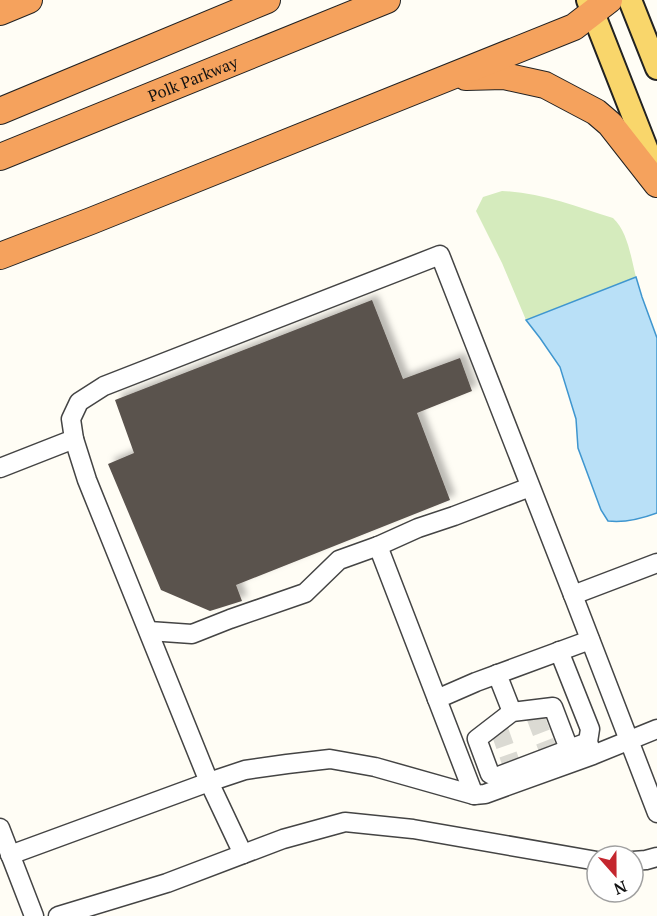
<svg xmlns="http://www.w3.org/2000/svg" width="657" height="916" viewBox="0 0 657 916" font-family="'PT Serif',serif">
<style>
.green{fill:#d5ebbd}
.water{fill:#b9e0f7;stroke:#3f96cf;stroke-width:1.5}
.building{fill:#5a524d;filter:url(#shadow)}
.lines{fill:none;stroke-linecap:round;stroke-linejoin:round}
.minor-tunnel{stroke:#dbdad3;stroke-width:18;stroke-dasharray:18 9;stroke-linecap:butt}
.minor-casing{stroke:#444;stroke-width:21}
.major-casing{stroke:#222;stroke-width:26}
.highway-casing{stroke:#222;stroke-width:28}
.minor{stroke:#fff;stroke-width:18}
.major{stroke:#f9d66b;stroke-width:22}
.highway{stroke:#f5a25d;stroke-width:26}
.labels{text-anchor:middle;stroke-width:6;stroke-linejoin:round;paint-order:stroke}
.street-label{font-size:16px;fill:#111;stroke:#fff}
</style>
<defs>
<filter id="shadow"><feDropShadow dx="5.5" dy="-5.5" stdDeviation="3" flood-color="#0004"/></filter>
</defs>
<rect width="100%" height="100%" fill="#fffdf5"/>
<!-- green -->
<path class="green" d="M502 191C540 192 577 207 613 218 628 232 631 258 636 277L526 320 502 263 476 211 483 197Z"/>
<!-- water -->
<path class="water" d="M636 277 642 297 657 338V513C641 519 625 523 608 521L601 510 578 448 576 419 560 367 540 338 526 320Z"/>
<!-- building -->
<polygon class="building" points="372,300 403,379 460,358 472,391 417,413 450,500 236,585 242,601 210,611 161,590 108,464 134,453 115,400"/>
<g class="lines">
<!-- minor-tunnel -->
<g class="minor-tunnel">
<polyline points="535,716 548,750"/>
<polyline points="499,729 511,763"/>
</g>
<defs>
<g id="minor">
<polyline points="74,439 87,480 209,782 243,854"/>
<polyline points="0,468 74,439 71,419 79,402 104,386 440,255 573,595 657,813"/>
<polyline points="378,546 437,699"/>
<polyline points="573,595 657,563"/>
<polyline points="149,631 192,634 230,619 305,593 339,560 378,546 418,528 454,516 530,487"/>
<polyline points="559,651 590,729 588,742 592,753"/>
<polyline points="497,674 512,712"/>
<polyline points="569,749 553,707 512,712 477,739 490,774 496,777 588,742"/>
<polyline points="474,795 437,699 476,682 590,640"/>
<polyline points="0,828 34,916"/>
<polyline points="10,855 209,782 245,770 287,764 330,759 375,767 474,795 485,794 593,755 657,729"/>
<polyline points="633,861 646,860 657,857"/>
<polyline points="58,916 167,883 283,839 345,822 413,829 597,861"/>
</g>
<g id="major">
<polyline points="588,0 657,176"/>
<polyline points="630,0 657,68"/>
</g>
<g id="highway">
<polyline points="0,12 29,0"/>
<polyline points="466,77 504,76 545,85 596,112 610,124 657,184"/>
<polyline points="0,111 267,0"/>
<path id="s1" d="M0 157 387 0"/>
<polyline points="0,256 91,221 574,27 609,0"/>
</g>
</defs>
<!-- minor casing -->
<use href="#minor" class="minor-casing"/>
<!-- major casing -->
<use href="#major" class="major-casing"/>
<!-- highway casing -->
<use href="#highway" class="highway-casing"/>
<!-- minor -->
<use href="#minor" class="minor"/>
<!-- major -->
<use href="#major" class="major"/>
<!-- highway -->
<use href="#highway" class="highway"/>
</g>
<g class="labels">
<!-- street labels -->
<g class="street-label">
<text dy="6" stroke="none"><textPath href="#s1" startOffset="208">Polk Parkway</textPath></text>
</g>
</g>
<!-- north arrow -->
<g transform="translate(615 874) rotate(159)"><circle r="28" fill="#ffffff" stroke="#a0a0a0" stroke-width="1.5"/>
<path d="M0-4.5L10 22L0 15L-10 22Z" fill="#c4262e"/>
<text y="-9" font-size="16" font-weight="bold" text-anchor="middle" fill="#111111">N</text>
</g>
</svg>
